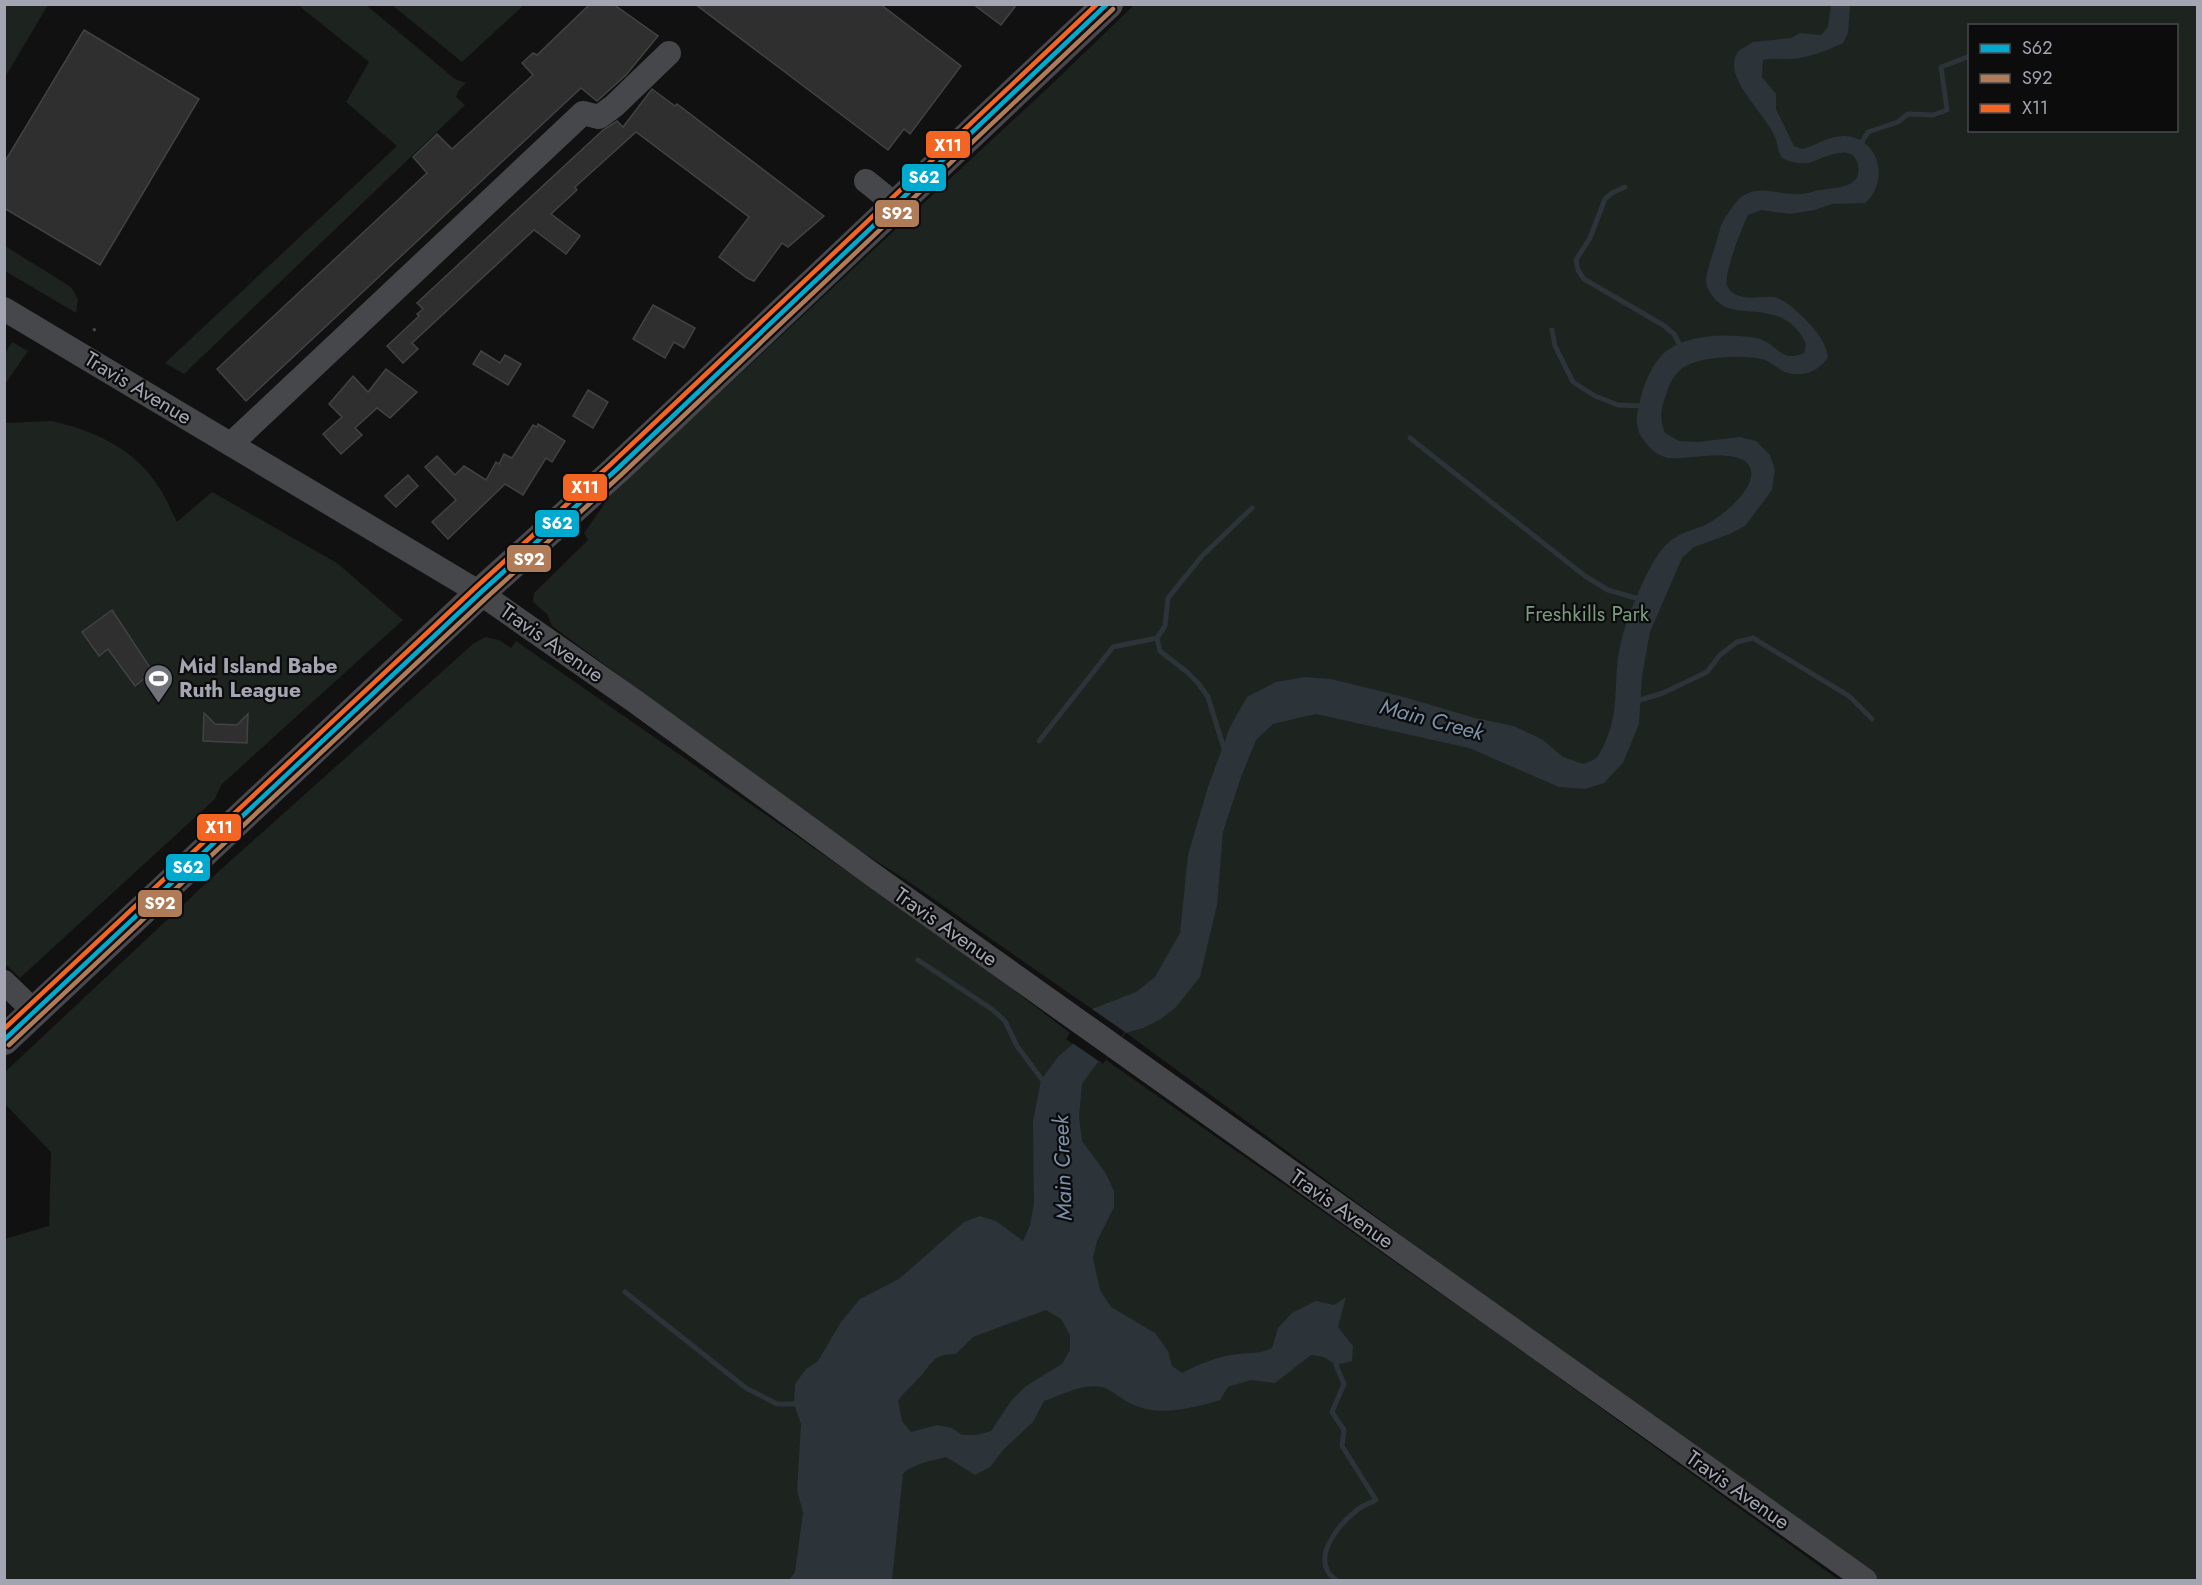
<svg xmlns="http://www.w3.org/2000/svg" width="2202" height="1585" viewBox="0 0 2202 1585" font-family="Jost,sans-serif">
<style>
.green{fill:#1d231f;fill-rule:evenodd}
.water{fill:#2c3339;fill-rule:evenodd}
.pier{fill:#111112}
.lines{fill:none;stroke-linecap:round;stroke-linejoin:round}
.stream{stroke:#2c3339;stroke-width:5}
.building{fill:#2f2f30;stroke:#414245;stroke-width:1.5}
.path{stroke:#48484c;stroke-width:3;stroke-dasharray:3 4.5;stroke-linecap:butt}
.minor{stroke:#46474a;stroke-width:24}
.major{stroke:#48484c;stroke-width:30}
.bus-1-casing{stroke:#0c0c0d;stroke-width:9}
.bus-2-casing{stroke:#0c0c0d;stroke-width:9}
.bus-3-casing{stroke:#0c0c0d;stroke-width:9}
.bus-1{stroke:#00a9ce;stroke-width:4.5}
.bus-2{stroke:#b07c57;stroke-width:4.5}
.bus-3{stroke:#f26522;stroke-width:4.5}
.labels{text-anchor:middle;stroke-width:4.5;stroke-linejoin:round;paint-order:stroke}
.street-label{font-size:21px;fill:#a3a6b2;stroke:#0c0c0d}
.park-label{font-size:21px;fill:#7b9b80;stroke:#0c0c0d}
.poi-label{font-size:21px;font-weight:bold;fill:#a3a6b2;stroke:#0c0c0d;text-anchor:start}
.water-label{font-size:22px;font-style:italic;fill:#7c91aa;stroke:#0c0c0d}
.line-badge{stroke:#0c0c0d;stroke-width:2}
.badge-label{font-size:16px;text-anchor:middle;font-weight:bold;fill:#fff}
</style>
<rect width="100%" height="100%" fill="#111112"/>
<!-- green -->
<g class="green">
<polygon points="5,4 48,5 5,77 4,5"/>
<polygon points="298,5 366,5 455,79 466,83 459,90 456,97 465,105 184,374 165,363 397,146 346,102 369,62"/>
<polygon points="392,5 524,5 462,62"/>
<path d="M1134 5H2197V1580H1879L1488 1299 1125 1032 912 884 842 839 552 626 547 614 533 602 534 593 588 540 584 533 612 493 1053 83ZM1970 26H2176V130H1970Z"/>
<polygon points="5,246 71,287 78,299 76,313 5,271"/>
<polygon points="12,342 28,351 5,384 5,354"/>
<path d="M52 421C95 431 136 449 160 489 167 499 171 511 177 522L212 492 337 563 403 620 221 785 215 799 20 978 4 963V423Z"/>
<polygon points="485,637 499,640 511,648 516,641 972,958 1070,1033 1066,1039 1102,1064 1106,1060 1491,1329 1839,1580 5,1580 5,1239 49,1226 51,1152 5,1104 5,1072 218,872 473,644"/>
</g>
<!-- water -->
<path class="water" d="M1831 5H1850L1848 33 1843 43C1826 51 1806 59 1787 59 1778 59 1772 58 1763 60L1762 77 1776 94V109L1794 146 1802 149C1818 145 1829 135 1846 136 1881 140 1889 182 1865 203L1832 204 1815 210 1789 214 1762 210 1748 215C1742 227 1724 273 1727 285 1729 290 1732 293 1737 295 1748 300 1762 296 1774 297 1789 300 1818 330 1824 344 1826 348 1827 353 1828 357 1819 372 1802 378 1785 372 1778 369 1772 363 1765 360 1746 354 1701 356 1684 367 1677 372 1670 381 1668 389 1662 406 1658 416 1665 433L1679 441 1697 442 1740 437 1756 441 1770 455 1775 470 1772 490 1745 526 1730 534 1694 547 1682 558 1650 632 1642 676 1639 724 1623 763 1604 783 1585 789 1559 787 1469 748 1316 714 1273 724 1256 740 1241 777 1223 832 1217 905 1200 977 1176 1007 1161 1019 1143 1028 1125 1033 1103 1064 1098 1062 1082 1084 1079 1117 1082 1141 1105 1172 1114 1191V1207L1097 1241 1093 1258 1100 1290 1111 1307 1155 1333 1168 1351 1172 1366 1182 1373C1198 1365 1213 1358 1231 1355 1245 1352 1258 1355 1272 1348L1278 1328 1292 1313 1316 1301 1334 1305 1346 1297 1338 1327 1353 1346 1352 1361 1336 1365 1324 1357 1311 1355 1275 1383 1251 1380 1228 1387 1220 1400C1193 1408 1161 1417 1134 1405 1123 1401 1113 1390 1102 1387 1083 1383 1061 1395 1044 1401L1033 1422 1004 1449 990 1467 975 1475 946 1457C934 1460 910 1465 903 1474L892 1580H789L795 1572 803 1513 797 1490 801 1424 794 1404 795 1384 806 1369 818 1361 841 1322 860 1299 899 1279 964 1222 980 1216 996 1221 1023 1241 1030 1225 1034 1204 1033 1121 1041 1080 1058 1057 1073 1044 1092 1009 1136 992 1155 977 1180 933 1188 855 1208 787 1230 727 1247 697 1276 682 1305 677 1331 679 1404 697 1475 718 1514 726 1543 740 1563 757 1583 764C1587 762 1593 761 1596 758 1599 756 1601 750 1603 747 1619 715 1614 691 1618 658 1621 637 1628 617 1636 598 1643 582 1655 554 1668 543 1682 530 1699 530 1712 521 1725 513 1748 494 1751 477 1756 442 1685 461 1668 458 1659 456 1651 450 1646 443 1637 433 1635 423 1638 409 1642 390 1648 371 1661 356 1681 334 1728 333 1756 338 1777 342 1780 364 1804 353L1806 344C1801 333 1794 324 1782 318 1765 310 1745 313 1728 308 1719 306 1706 291 1706 281 1705 274 1718 239 1720 229 1722 221 1727 215 1731 209 1751 178 1774 196 1801 194 1807 194 1813 191 1819 190 1834 187 1863 189 1858 165 1852 139 1820 161 1807 163 1801 164 1794 162 1789 161 1776 158 1779 144 1774 135 1766 116 1733 86 1734 64 1734 60 1736 55 1738 51L1753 42 1791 38 1800 33 1821 35 1828 27ZM1046 1310 1061 1319 1070 1335V1350L1062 1364 1026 1386 1011 1401 991 1431 976 1435H962L952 1428 937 1425 911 1432 902 1421 898 1401C904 1392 911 1387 918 1379 931 1366 932 1353 956 1354L973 1337Z"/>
<!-- pier -->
<polygon class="pier" points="1089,1007 1125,1032 1103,1064 1071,1042"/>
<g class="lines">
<!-- stream -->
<g class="stream">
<polyline points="1859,147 1868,132 1898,122 1908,114 1933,115 1947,110 1941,67 1970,56"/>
<polyline points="1625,187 1612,193 1605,199 1590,238 1576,260 1578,270 1584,279 1663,325 1674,334 1682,349"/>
<polyline points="1552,330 1555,346 1573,382 1595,396 1618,405 1644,406"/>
<polyline points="1410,438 1585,576 1608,590 1643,600"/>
<polyline points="1637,701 1663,693 1707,672 1720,655 1737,642 1753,638 1849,696 1872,719"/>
<polyline points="1039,741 1113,647 1157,638"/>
<polyline points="1225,752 1208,697 1198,683 1187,672 1160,651 1157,638 1165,626 1168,598 1202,556 1252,508"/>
<polyline points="918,960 993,1010 1005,1021 1017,1046 1046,1085"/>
<polyline points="625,1292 746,1388 777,1404 799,1404"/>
<path d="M1336 1365 1344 1384 1332 1412 1344 1430 1342 1446 1376 1500C1370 1503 1361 1506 1356 1511 1337 1526 1309 1561 1336 1580"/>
</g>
</g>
<!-- building -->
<g class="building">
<polygon points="590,4 613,4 658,36 626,75 597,101 581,88 246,401 217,369 427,173 413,157 437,134 452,149 533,75 522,63 533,53 537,55"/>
<polygon points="695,4 880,4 961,66 910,134 904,129 888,150"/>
<polygon points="973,4 1017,4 1001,25"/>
<polygon points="84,30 199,99 100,265 4,208 4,163"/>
<polygon points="652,89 675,106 677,104 824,216 788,247 782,243 754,281 747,278 719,257 749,217 636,132 575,187 577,190 551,214 580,236 566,254 534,230 412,343 418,349 403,363 387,346 419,316 417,314 423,309 417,303 603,130 617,121 623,127"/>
<polygon points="653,305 695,328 684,348 674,342 665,358 633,339"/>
<polygon points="481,351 500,363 505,355 521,364 508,385 473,364"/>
<polygon points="386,369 417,392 390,418 377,408 355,428 362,435 341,454 323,434 342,417 329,404 353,376 368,392"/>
<polygon points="588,390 608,402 593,428 573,416"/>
<polygon points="538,424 565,441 552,462 546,458 523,495 505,484 448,539 432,522 456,500 425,467 437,456 455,475 464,466 486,480 496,462 499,464 504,454 512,458 533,425 537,427"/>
<polygon points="408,475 418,486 396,507 385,496"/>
<polygon points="112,610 153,672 135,686 108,649 99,656 82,632"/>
<polygon points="204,713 215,724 237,725 248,714 247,743 203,741"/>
</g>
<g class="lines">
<!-- path -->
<polyline class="path" points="93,329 99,332"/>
<!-- minor -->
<g class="minor">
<polyline points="866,181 897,206"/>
<polyline points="4,309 480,593 636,702 873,875 1865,1580"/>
<polyline points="231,444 583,113 599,117 614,106 669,53"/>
<polyline points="4,982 35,1012"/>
</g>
<!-- major -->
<polyline class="major" points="4,1040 480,593 616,470 1108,4"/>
<defs>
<polyline id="bus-1" points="4,1040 480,593 616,470 1107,4"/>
<polyline id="bus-2" points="9,1045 485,599 621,475 1113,9"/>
<polyline id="bus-3" points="4,1029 475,588 611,464 1097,4"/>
</defs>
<!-- bus-1 casing -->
<use href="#bus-1" class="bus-1-casing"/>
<!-- bus-2 casing -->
<use href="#bus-2" class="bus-2-casing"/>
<!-- bus-3 casing -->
<use href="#bus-3" class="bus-3-casing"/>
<!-- bus-1 -->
<use href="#bus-1" class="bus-1"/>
<!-- bus-2 -->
<use href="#bus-2" class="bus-2"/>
<!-- bus-3 -->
<use href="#bus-3" class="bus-3"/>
</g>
<!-- icons -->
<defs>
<symbol id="stadium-pin" viewBox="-11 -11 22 30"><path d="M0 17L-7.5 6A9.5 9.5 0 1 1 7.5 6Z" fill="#70727a" stroke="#0c0c0d"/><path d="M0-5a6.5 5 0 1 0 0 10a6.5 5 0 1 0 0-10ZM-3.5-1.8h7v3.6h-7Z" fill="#fff"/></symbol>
</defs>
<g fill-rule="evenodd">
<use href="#stadium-pin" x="142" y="662" width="33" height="45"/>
</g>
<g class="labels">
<!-- street labels -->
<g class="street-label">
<text transform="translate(138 388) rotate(31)" y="7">Travis Avenue</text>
<text transform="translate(552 643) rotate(35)" y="7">Travis Avenue</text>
<text transform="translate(946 927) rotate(35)" y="7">Travis Avenue</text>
<text transform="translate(1342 1209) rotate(35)" y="7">Travis Avenue</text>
<text transform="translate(1738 1490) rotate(35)" y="7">Travis Avenue</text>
</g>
<!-- park labels -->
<g class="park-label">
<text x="1587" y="621">Freshkills Park</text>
</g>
<!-- poi labels -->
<g class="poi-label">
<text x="179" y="673">Mid Island Babe<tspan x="179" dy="24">Ruth League</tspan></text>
</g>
<!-- water labels -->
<g class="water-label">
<text transform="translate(1432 719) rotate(15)" y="8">Main Creek</text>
<text transform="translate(1062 1168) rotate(-92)" y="8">Main Creek</text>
</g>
</g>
<g class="line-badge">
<rect x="925" y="130" width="46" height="29" rx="6" fill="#f26522"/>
<rect x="901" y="163" width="46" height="29" rx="6" fill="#00a9ce"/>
<rect x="874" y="199" width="46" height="29" rx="6" fill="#b07c57"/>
<rect x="562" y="473" width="46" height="29" rx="6" fill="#f26522"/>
<rect x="534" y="509" width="46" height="29" rx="6" fill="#00a9ce"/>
<rect x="506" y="544" width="46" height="29" rx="6" fill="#b07c57"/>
<rect x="196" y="813" width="46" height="29" rx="6" fill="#f26522"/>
<rect x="165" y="853" width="46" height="29" rx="6" fill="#00a9ce"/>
<rect x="137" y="889" width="46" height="29" rx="6" fill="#b07c57"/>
</g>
<g class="badge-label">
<text x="948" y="151">X11</text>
<text x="924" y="183">S62</text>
<text x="897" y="219">S92</text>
<text x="585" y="493">X11</text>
<text x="557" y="529">S62</text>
<text x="529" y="565">S92</text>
<text x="219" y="833">X11</text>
<text x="188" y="873">S62</text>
<text x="160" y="909">S92</text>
</g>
<!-- border -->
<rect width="2202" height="1585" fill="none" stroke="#a3a6b2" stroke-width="12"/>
<!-- legend -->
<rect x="1968" y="24" width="210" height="108" fill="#0c0c0d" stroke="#484a4f" stroke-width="1.5"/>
<rect x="1980" y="44" width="30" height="9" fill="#00a9ce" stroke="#484a4f" stroke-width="1.5"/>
<text x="2022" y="54" font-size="18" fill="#a3a6b2">S62</text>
<rect x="1980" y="74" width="30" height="9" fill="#b07c57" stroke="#484a4f" stroke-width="1.5"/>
<text x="2022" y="84" font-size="18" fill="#a3a6b2">S92</text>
<rect x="1980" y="104" width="30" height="9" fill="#f26522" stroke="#484a4f" stroke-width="1.5"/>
<text x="2022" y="114" font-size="18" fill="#a3a6b2">X11</text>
</svg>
